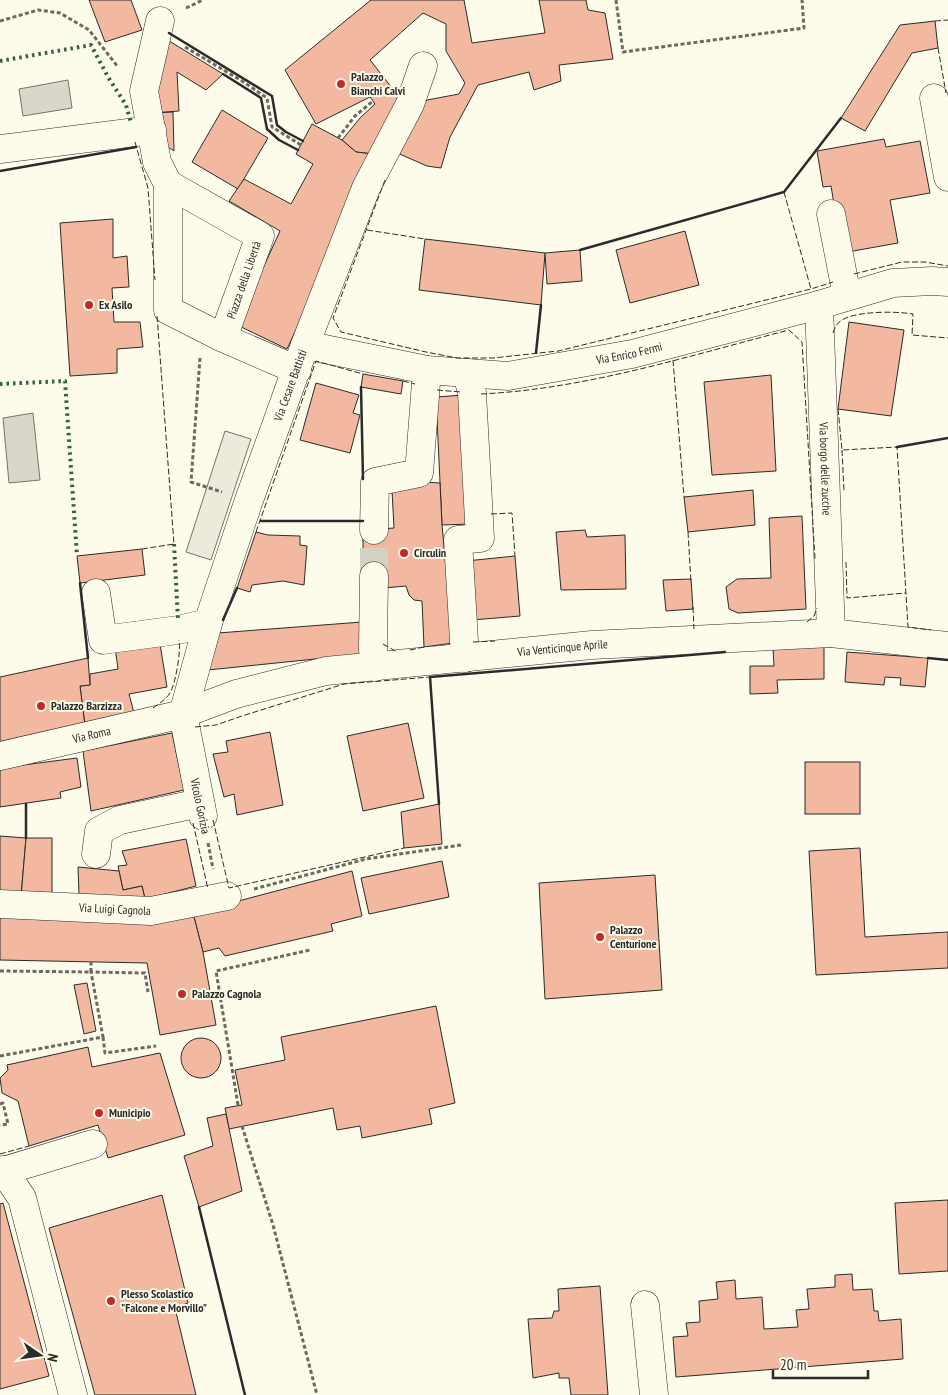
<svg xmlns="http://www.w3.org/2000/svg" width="948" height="1395" viewBox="0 0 948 1395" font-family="'PT Sans Narrow',sans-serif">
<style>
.parking{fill:#eceadb;stroke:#74746e}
.water{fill:#d8d7c9;stroke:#74746e}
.building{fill:#f2b8a0;stroke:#2b2b2b}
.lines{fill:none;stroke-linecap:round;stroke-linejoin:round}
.minor-tunnel{stroke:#d3d1c4;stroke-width:28;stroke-dasharray:28 14;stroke-linecap:butt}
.minor-casing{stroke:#2b2b2b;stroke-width:29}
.path{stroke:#6a6964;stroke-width:3;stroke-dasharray:4 2.5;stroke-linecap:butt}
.minor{stroke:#fdfbea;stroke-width:28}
.hedge{stroke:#34623c;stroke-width:4;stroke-dasharray:2.5 4;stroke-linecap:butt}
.fence{stroke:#2b2b2b;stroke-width:1;stroke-dasharray:6 2.5;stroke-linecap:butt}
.wall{stroke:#2b2b2b;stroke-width:2.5}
.poi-dot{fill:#c62828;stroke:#fdfbea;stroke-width:2}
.labels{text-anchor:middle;stroke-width:4;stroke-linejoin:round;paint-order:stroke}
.poi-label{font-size:12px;font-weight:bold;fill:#2b2b2b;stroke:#fdfbea;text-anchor:start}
.street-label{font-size:12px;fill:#2b2b2b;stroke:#fdfbea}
</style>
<rect width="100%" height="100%" fill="#fdfbea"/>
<!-- parking -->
<polygon class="parking" points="225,431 251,439 211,560 186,552"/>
<!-- water -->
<g class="water">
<polygon points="68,80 72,108 23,116 19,89"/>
<polygon points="33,413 40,480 9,483 3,418"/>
</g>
<!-- building -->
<g class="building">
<polygon points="89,0 131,0 142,30 105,42"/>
<polygon points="371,0 464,0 472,43 545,33 539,0 586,0 588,10 605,13 613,59 559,65 561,81 534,90 529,72 478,85 450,137 441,168 427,166 395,152 407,122 427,100 459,94 465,83 446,51 446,24 423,13 370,60 403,102 373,154 356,152 342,140 360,118 375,104 373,101 370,97 316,124 285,70"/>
<polygon points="935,21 938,48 912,53 865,131 841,118 900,25"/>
<polygon points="166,39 223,74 206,90 177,72 179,111 153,113"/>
<polygon points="222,110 268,138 238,189 192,162"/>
<polygon points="173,112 174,151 157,140 153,113"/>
<polygon points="312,124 342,140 356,152 373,154 342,232 287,349 237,325 280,231 229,201 244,179 291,204 313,164 296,154"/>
<polygon points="884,139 886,147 920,141 930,193 890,200 898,243 842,253 831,186 823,187 817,151"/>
<polygon points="113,219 113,258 127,256 129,287 112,288 114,322 140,322 143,347 117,349 117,373 70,376 60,223"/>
<polygon points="685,231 699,285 630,303 616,250"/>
<polygon points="425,239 545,253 541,305 419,290"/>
<polygon points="580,250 582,281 547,284 545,253"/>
<polygon points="849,322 904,330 891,416 838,409"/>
<polygon points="363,374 403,381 401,394 361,387"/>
<polygon points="771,375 776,471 712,475 704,382"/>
<polygon points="316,383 359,395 353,413 360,415 350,453 300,440"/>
<polygon points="464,395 470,524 442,525 436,397"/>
<polygon points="410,481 440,483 442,525 453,643 424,647 422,601 414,600 409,595 406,586 384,588 363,577 363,530 394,528 392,490"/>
<polygon points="753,490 755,525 688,532 684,497"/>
<polygon points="802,516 806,609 738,613 729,609 726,587 737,579 771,578 769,518"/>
<polygon points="585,530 587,537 625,535 626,589 561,590 556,532"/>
<polygon points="256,532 268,535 300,536 300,545 307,546 304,585 283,581 252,585 250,592 237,588"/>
<polygon points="142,549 145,575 80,583 77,556"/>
<polygon points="515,556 520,616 472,620 466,561"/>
<polygon points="691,579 693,609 666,611 663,580"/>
<polygon points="362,622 364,654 208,670 218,633"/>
<polygon points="159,638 167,687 129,694 134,713 85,726 80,686 90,685 90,674 118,669 115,647"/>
<polygon points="824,647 824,679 777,680 778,693 750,694 750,666 774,666 773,648"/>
<polygon points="847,652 928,658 925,687 900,685 901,678 885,677 884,685 845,682"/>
<polygon points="88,658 90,685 80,686 85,726 0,743 0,677"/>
<polygon points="408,723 424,798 363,811 347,736"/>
<polygon points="270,732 283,805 237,815 234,794 224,797 213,754 228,752 226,741"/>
<polygon points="172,733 184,790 91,811 83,751"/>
<polygon points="77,758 81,787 60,792 61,798 0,807 0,768"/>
<rect x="805" y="762" width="55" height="52"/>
<polygon points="439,804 442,844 404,848 401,812"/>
<polygon points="0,836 26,838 21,897 0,897"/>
<polygon points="26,838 52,838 52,898 21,897"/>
<polygon points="186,839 196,886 145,899 142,886 123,890 118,866 127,865 122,851"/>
<polygon points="860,848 865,937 948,932 948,968 816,975 809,851"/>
<polygon points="442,861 449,897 369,914 361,878"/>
<polygon points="78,867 119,871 123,890 142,886 145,899 79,894"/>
<polygon points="352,871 362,916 331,924 333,931 225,956 219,948 203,952 193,913"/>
<polygon points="655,875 662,990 545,999 539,883"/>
<polygon points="193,913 203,952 216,1025 160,1035 147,963 0,960 0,917"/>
<polygon points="87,983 96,1031 84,1034 74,985"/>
<polygon points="436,1006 455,1103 429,1109 432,1124 362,1138 360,1126 337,1130 333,1108 229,1129 225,1108 242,1105 235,1070 285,1060 281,1037"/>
<circle cx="201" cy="1058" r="20"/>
<polygon points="88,1047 92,1067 160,1053 185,1135 108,1158 98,1125 29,1146 18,1101 2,1093 0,1078 8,1070 7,1065"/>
<polygon points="226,1114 242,1191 199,1207 184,1156 213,1146 207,1118"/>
<polygon points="162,1195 188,1303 175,1308 196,1395 95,1395 49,1228"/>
<polygon points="948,1200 948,1271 899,1274 895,1203"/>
<polygon points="3,1203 49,1376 0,1389 0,1204"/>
<polygon points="852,1274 853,1290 872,1289 874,1311 878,1311 879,1321 901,1319 903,1359 676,1377 673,1337 688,1336 686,1323 700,1322 699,1301 718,1299 716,1282 735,1280 736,1299 762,1297 764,1329 798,1327 796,1310 809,1309 807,1289 835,1287 835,1275"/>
<polygon points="600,1286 608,1395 571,1395 569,1378 559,1378 559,1373 533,1378 528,1319 552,1318 554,1311 559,1311 558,1289"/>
</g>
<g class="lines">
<!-- minor-tunnel -->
<polyline class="minor-tunnel" points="374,576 374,530"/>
<defs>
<g id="minor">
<polyline points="160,21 144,91 157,162 168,184"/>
<polyline points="934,98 948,177"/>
<polyline points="0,149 152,130"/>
<polyline points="831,214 847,296"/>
<path id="s1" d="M819 305 831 633"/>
<polyline points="223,338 168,310 168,184 260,236 223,338 297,370"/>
<path id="s2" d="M305 345 427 370 508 376 632 354 819 305 893 283 932 281 948 282"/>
<polyline points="374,530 375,482 419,473 427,370"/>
<polyline points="374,576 373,649 375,667"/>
<polyline points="96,593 103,640 178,630 208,623"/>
<polyline points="465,658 458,540 480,538 472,393 467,373"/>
<path id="s3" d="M0 756 183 714 236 694 326 671 592 645 831 633 948 646"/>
<path id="s4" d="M203 816 183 714 208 623 249 500 305 345 366 188 410 104 423 66"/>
<polyline points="96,854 99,831 120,820 200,803"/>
<path id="s5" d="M0 904 151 911 227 896"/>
<polyline points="3,1170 22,1198 73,1395"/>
<polyline points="0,1172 93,1144"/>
<polyline points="645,1305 654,1395"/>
</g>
</defs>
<!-- minor casing -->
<use href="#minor" class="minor-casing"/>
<!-- path -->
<g class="path">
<polyline points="616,0 623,52 804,28 802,0"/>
<polyline points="186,8 203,0"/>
<polyline points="0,21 38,10 60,13 89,30 118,67"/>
<polyline points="185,47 242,81 267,98 272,127 301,145"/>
<polyline points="338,138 355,116 373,101"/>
<polyline points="200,358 191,482 222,492"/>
<polyline points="208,843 213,869"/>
<polyline points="254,889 366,859 461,845"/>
<polyline points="0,971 91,972 91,962"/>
<polyline points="103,1037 105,1053 156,1046"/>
<polyline points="0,1056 103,1037 91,972 145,973 148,992"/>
<polyline points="0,1104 3,1103 8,1124 0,1125"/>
<polyline points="238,1105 216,971 310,950"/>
<polyline points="242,1126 273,1225 317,1395"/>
</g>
<!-- minor -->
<use href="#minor" class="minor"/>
<!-- hedge -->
<g class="hedge">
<polyline points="0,61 91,45 108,77 126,105 131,123"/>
<polyline points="0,384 65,381 77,556"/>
<polyline points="174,544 178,620"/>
</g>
<!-- fence -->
<g class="fence">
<polyline points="935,21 948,20"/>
<polyline points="938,48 946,93"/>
<polyline points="135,142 148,188 155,280"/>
<polyline points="385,180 333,318 341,332 426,352 457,358 493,358 558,351 811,289 833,282"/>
<polyline points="784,192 811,289"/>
<polyline points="367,230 425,239"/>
<polyline points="854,274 902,262 925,262 948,266"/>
<path d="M833 333C835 327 837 323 842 320 856 311 896 311 913 314L912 335 948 338"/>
<polyline points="673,360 684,497"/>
<polyline points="403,381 415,384"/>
<polyline points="437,390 461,392"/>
<path d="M481 394C586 389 688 356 789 330L802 342 815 559"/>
<polyline points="838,409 842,450 897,447 908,627 931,630"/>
<polyline points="842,450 844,491"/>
<polyline points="491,514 512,513 515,556"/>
<polyline points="256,532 316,361 363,374"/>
<polyline points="688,532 691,582"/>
<polyline points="142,549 174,544 157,315"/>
<polyline points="846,562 847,598 906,593"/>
<polyline points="693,607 694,629"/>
<polyline points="807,622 814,616 817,608"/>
<polyline points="473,642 495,641"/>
<polyline points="383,644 397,652"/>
<polyline points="410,650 424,647"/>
<path d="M153 708C160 703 167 699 171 691 176 681 181 651 179 640"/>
<polyline points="195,727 216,725 242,716 344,684 430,677"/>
<polyline points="213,820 229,888 404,848"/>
<polyline points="193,823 208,889"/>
<polyline points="0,1154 29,1146"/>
</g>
<!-- wall -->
<g class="wall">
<polyline points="169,33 272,96 277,125 286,132 303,141"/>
<polyline points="223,74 261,98 267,129 279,140 298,150"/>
<polyline points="0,171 136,147"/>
<polyline points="580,250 784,192 841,118"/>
<polyline points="536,353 541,305"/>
<polyline points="361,387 363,479"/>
<polyline points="897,447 948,438"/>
<polyline points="261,521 363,521"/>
<polyline points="80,583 88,658"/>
<polyline points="223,620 237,588"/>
<polyline points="928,658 948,660"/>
<polyline points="26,804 26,838"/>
<polyline points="439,804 430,677 725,652"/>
<polyline points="199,1207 245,1395"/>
</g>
</g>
<!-- markers -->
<g class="poi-dot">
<circle cx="341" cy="84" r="5"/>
<circle cx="89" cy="305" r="5"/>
<circle cx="404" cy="553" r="5"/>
<circle cx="41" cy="706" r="5"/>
<circle cx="600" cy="937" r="5"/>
<circle cx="182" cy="994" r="5"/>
<circle cx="99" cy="1113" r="5"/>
<circle cx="111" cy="1301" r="5"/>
</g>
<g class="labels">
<!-- poi labels -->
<g class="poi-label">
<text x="351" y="81">Palazzo<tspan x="351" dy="14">Bianchi Calvi</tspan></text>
<text x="99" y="309">Ex Asilo</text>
<text x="414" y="557">Circulin</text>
<text x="51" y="710">Palazzo Barzizza</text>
<text x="610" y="934">Palazzo<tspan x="610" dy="14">Centurione</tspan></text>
<text x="192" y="998">Palazzo Cagnola</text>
<text x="109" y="1117">Municipio</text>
<text x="121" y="1298">Plesso Scolastico<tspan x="121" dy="14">"Falcone e Morvillo"</tspan></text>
</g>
<!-- street labels -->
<g class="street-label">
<text transform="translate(244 280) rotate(-71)" y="4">Piazza della Libertà</text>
<text dy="4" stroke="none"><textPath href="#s2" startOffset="329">Via Enrico Fermi</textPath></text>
<text dy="4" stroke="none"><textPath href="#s4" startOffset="450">Via Cesare Battisti</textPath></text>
<text dy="4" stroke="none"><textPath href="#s1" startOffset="164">Via borgo delle zucche</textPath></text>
<text dy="4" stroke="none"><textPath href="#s3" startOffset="575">Via Venticinque Aprile</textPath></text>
<text dy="4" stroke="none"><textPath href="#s3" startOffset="94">Via Roma</textPath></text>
<text transform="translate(200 806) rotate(78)" y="4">Vicolo Gorizia</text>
<text dy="4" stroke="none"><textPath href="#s5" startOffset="115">Via Luigi Cagnola</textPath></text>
</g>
</g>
<!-- north arrow -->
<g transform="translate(40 1355) rotate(103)" stroke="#fdfbea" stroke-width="4" paint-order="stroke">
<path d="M0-4L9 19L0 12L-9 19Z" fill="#2b2b2b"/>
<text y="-8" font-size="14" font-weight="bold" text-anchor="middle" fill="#2b2b2b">N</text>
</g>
<!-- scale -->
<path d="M773 1370v8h95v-8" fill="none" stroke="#2b2b2b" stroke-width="2.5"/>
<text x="780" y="1370" font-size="15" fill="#2b2b2b" stroke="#fdfbea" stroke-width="4" paint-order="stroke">20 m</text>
</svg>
